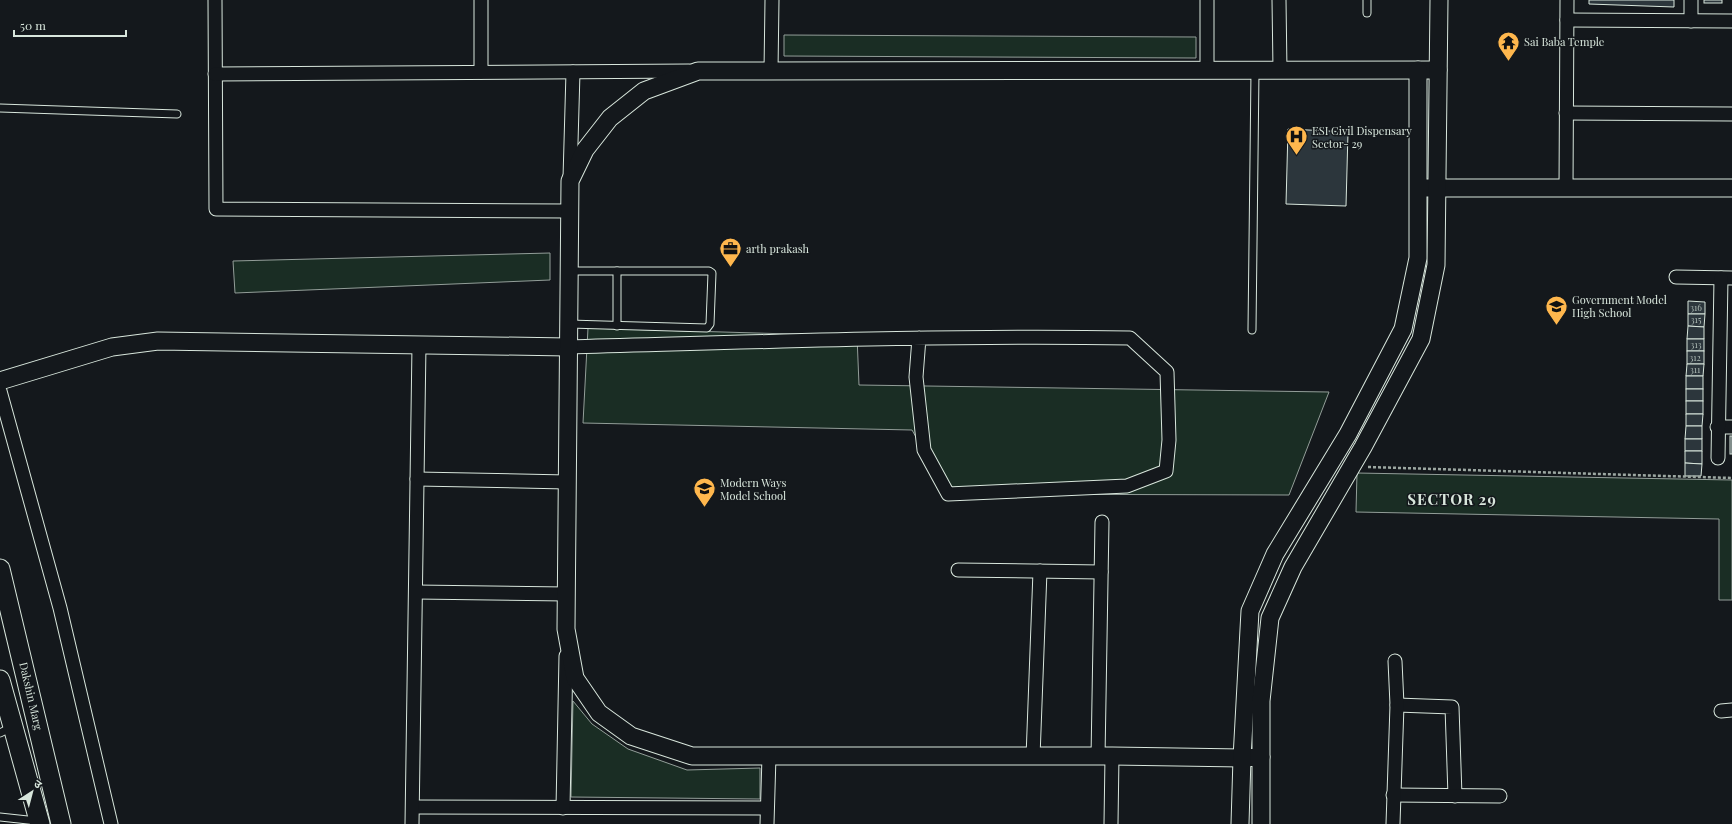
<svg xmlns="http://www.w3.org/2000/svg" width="1732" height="824" viewBox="0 0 1732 824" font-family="'Playfair Display','Noto Sans Devanagari',serif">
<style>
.green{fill:#1a2d24;stroke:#939e99}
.building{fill:#2c363c;stroke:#d8e6dc}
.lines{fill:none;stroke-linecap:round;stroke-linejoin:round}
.service-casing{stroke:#d8e6dc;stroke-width:9}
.minor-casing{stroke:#d8e6dc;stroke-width:15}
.tertiary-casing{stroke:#d8e6dc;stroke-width:19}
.secondary-casing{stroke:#d8e6dc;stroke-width:21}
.path{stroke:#9da8a2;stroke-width:2.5;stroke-dasharray:3 2;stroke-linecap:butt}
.service{stroke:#14181c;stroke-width:7}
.minor{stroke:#14181c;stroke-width:13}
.tertiary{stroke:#14181c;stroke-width:17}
.secondary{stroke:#14181c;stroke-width:19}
.labels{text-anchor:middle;stroke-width:3;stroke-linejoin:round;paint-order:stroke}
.number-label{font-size:9px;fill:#adbab4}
.poi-label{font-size:11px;fill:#d8e6dc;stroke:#14181c;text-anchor:start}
.street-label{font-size:11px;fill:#d8e6dc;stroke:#14181c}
.district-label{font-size:15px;font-weight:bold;letter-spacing:1px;fill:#d8e6dc;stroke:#14181c}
</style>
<rect width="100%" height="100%" fill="#14181c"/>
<!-- green -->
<g class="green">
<polygon points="784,35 1196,37 1196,58 784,56"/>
<polygon points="550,253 550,280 235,293 233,261"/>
<polygon points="588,328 857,336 859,385 1329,392 1289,495 948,494 912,430 583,423"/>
<polygon points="1357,473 1732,480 1732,600 1719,600 1719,519 1356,512"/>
<polygon points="573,701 592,724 628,749 687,770 760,768 760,799 571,797"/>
</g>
<!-- building -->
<g class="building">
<polygon points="1589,0 1674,0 1674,7 1589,4"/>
<rect x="1704" y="0" width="18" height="3"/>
<polygon points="1288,129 1348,132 1346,206 1286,204"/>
<polygon points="1688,301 1705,302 1705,314 1688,314"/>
<polygon points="1688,314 1705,314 1704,327 1688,326"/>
<polygon points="1688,326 1704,327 1704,339 1687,339"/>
<rect x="1687" y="339" width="17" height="12"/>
<rect x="1687" y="351" width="17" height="13"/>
<polygon points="1687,364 1704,364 1703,376 1686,376"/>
<rect x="1686" y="376" width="17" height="13"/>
<rect x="1686" y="389" width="17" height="12"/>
<rect x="1686" y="401" width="17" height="13"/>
<polygon points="1686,414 1703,414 1702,426 1686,426"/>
<polygon points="1686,426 1702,426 1702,439 1685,439"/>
<rect x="1730" y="436" width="2" height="18"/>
<rect x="1685" y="439" width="17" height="12"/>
<polygon points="1685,451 1702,451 1702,464 1685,463"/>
<polygon points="1685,463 1702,464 1701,476 1685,476"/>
</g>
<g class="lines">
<defs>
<g id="service">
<polyline points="1367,0 1367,13"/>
<polyline points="0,108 177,114"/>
<polyline points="617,271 617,326"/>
<polyline points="569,324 707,328 710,324 712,273 709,271 569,271"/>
<polyline points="1252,330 1255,71"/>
<polyline points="0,733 12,727"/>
<polyline points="0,817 37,821"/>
</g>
<g id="minor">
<polyline points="215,0 216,209 569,211"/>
<polyline points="1279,0 1280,70"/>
<polyline points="1691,0 1691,21"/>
<polyline points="1567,20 1732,21"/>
<polyline points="1207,70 1207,0"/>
<polyline points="771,71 772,0"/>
<polyline points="481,72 481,0"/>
<polyline points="215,74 689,71"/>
<polyline points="1566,113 1732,114"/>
<polyline points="570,178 573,72"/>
<polyline points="1566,188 1567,0"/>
<polyline points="1676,277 1732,278"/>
<path d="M568 347C756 342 943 335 1130 338L1167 372 1169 440 1166 471 1127 486 948 494 924 450 916 377 919 338"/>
<polyline points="0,391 60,608 111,824"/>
<polyline points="1717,427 1732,427"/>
<polyline points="1718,458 1721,278"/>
<polyline points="417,479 567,482"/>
<polyline points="958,570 1101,572"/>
<polyline points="416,592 566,594"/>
<polyline points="1397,705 1452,707 1455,796"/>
<polyline points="1721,711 1732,710"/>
<polyline points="1033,757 1040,571"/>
<polyline points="1098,757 1102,522"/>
<polyline points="1393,795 1500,796"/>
<polyline points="413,807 767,808"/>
<polyline points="563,808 566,656"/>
<polyline points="412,824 419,345"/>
<polyline points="767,824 769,756"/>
<polyline points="1111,824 1112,756"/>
<polyline points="1393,824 1397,705 1395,661"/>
</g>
<g id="tertiary">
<polyline points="1426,188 1732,188"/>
<polyline points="0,381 112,347 158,341 568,347"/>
<polyline points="1261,757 1242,758 1112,756 692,756 631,736 599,713 575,678 566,629 570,181 585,150 610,118 644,91 698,71 1438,70"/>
<polyline points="1240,824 1242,758 1250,611 1275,554 1348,434 1403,329 1418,258 1418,70"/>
<polyline points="1261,824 1261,701 1270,618 1293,567 1363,447 1421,339 1436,265 1439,0"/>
</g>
<g id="secondary">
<polyline points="0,569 61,824"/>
<polyline points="0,680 40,824"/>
</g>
</defs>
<!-- service casing -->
<use href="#service" class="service-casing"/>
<!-- minor casing -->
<use href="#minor" class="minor-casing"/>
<!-- tertiary casing -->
<use href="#tertiary" class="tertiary-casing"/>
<!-- secondary casing -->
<use href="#secondary" class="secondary-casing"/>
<!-- path -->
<polyline class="path" points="1368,467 1732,478"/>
<!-- service -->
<use href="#service" class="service"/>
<!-- minor -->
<use href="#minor" class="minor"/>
<!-- tertiary -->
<use href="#tertiary" class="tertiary"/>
<!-- secondary -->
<use href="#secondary" class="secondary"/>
</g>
<!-- icons -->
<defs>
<symbol id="temple-pin" viewBox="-11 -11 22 30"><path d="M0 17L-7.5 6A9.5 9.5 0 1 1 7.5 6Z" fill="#ffb74d" stroke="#14181c"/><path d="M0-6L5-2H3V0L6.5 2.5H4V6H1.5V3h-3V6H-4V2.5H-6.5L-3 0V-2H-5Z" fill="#111"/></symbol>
<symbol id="hospital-pin" viewBox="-11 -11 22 30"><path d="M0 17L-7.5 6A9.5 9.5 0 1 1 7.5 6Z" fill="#ffb74d" stroke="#14181c"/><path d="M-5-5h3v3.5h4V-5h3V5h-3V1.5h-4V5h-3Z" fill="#111"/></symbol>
<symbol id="office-pin" viewBox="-11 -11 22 30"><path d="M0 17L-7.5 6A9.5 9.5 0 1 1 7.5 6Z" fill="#ffb74d" stroke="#14181c"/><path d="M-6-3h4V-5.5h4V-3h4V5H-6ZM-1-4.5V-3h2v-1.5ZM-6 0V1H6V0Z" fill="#111"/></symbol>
<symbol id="school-pin" viewBox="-11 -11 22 30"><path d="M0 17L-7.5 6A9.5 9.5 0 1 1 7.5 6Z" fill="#ffb74d" stroke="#14181c"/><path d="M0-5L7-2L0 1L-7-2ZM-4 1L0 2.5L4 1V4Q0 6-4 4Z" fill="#111"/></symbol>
</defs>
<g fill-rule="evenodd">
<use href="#temple-pin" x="1496" y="30" width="25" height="34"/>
<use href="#hospital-pin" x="1284" y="124" width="25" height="34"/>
<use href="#office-pin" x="718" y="236" width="25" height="34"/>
<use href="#school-pin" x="1544" y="294" width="25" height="34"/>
<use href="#school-pin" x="692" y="476" width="25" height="34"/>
</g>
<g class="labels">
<!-- number labels -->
<g class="number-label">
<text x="1696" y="311">316</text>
<text x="1696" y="323">315</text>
<text x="1696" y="348">313</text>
<text x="1695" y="361">312</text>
<text x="1695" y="373">311</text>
</g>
<!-- poi labels -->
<g class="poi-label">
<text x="1524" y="46">Sai Baba Temple</text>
<text x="1312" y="135">ESI Civil Dispensary<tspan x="1312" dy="13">Sector- 29</tspan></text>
<text x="746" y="253">arth prakash</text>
<text x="1572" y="304">Government Model<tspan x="1572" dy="13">High School</tspan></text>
<text x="720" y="487">Modern Ways<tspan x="720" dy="13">Model School</tspan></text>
</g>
<!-- street labels -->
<g class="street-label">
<text transform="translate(31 696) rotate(77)" y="4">Dakshin Marg</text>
</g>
<!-- district labels -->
<g class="district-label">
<text x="1452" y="505">SECTOR 29</text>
</g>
</g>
<!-- north arrow -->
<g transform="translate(32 792) rotate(36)" stroke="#14181c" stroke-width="3" paint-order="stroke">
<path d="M0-3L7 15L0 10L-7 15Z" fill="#d8e6dc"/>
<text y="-6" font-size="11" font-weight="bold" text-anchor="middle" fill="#d8e6dc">उ</text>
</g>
<!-- scale -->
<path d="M14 30v6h112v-6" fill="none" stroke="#d8e6dc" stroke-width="2"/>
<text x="20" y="30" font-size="12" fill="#d8e6dc" stroke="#14181c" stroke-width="3" paint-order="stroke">50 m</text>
</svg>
